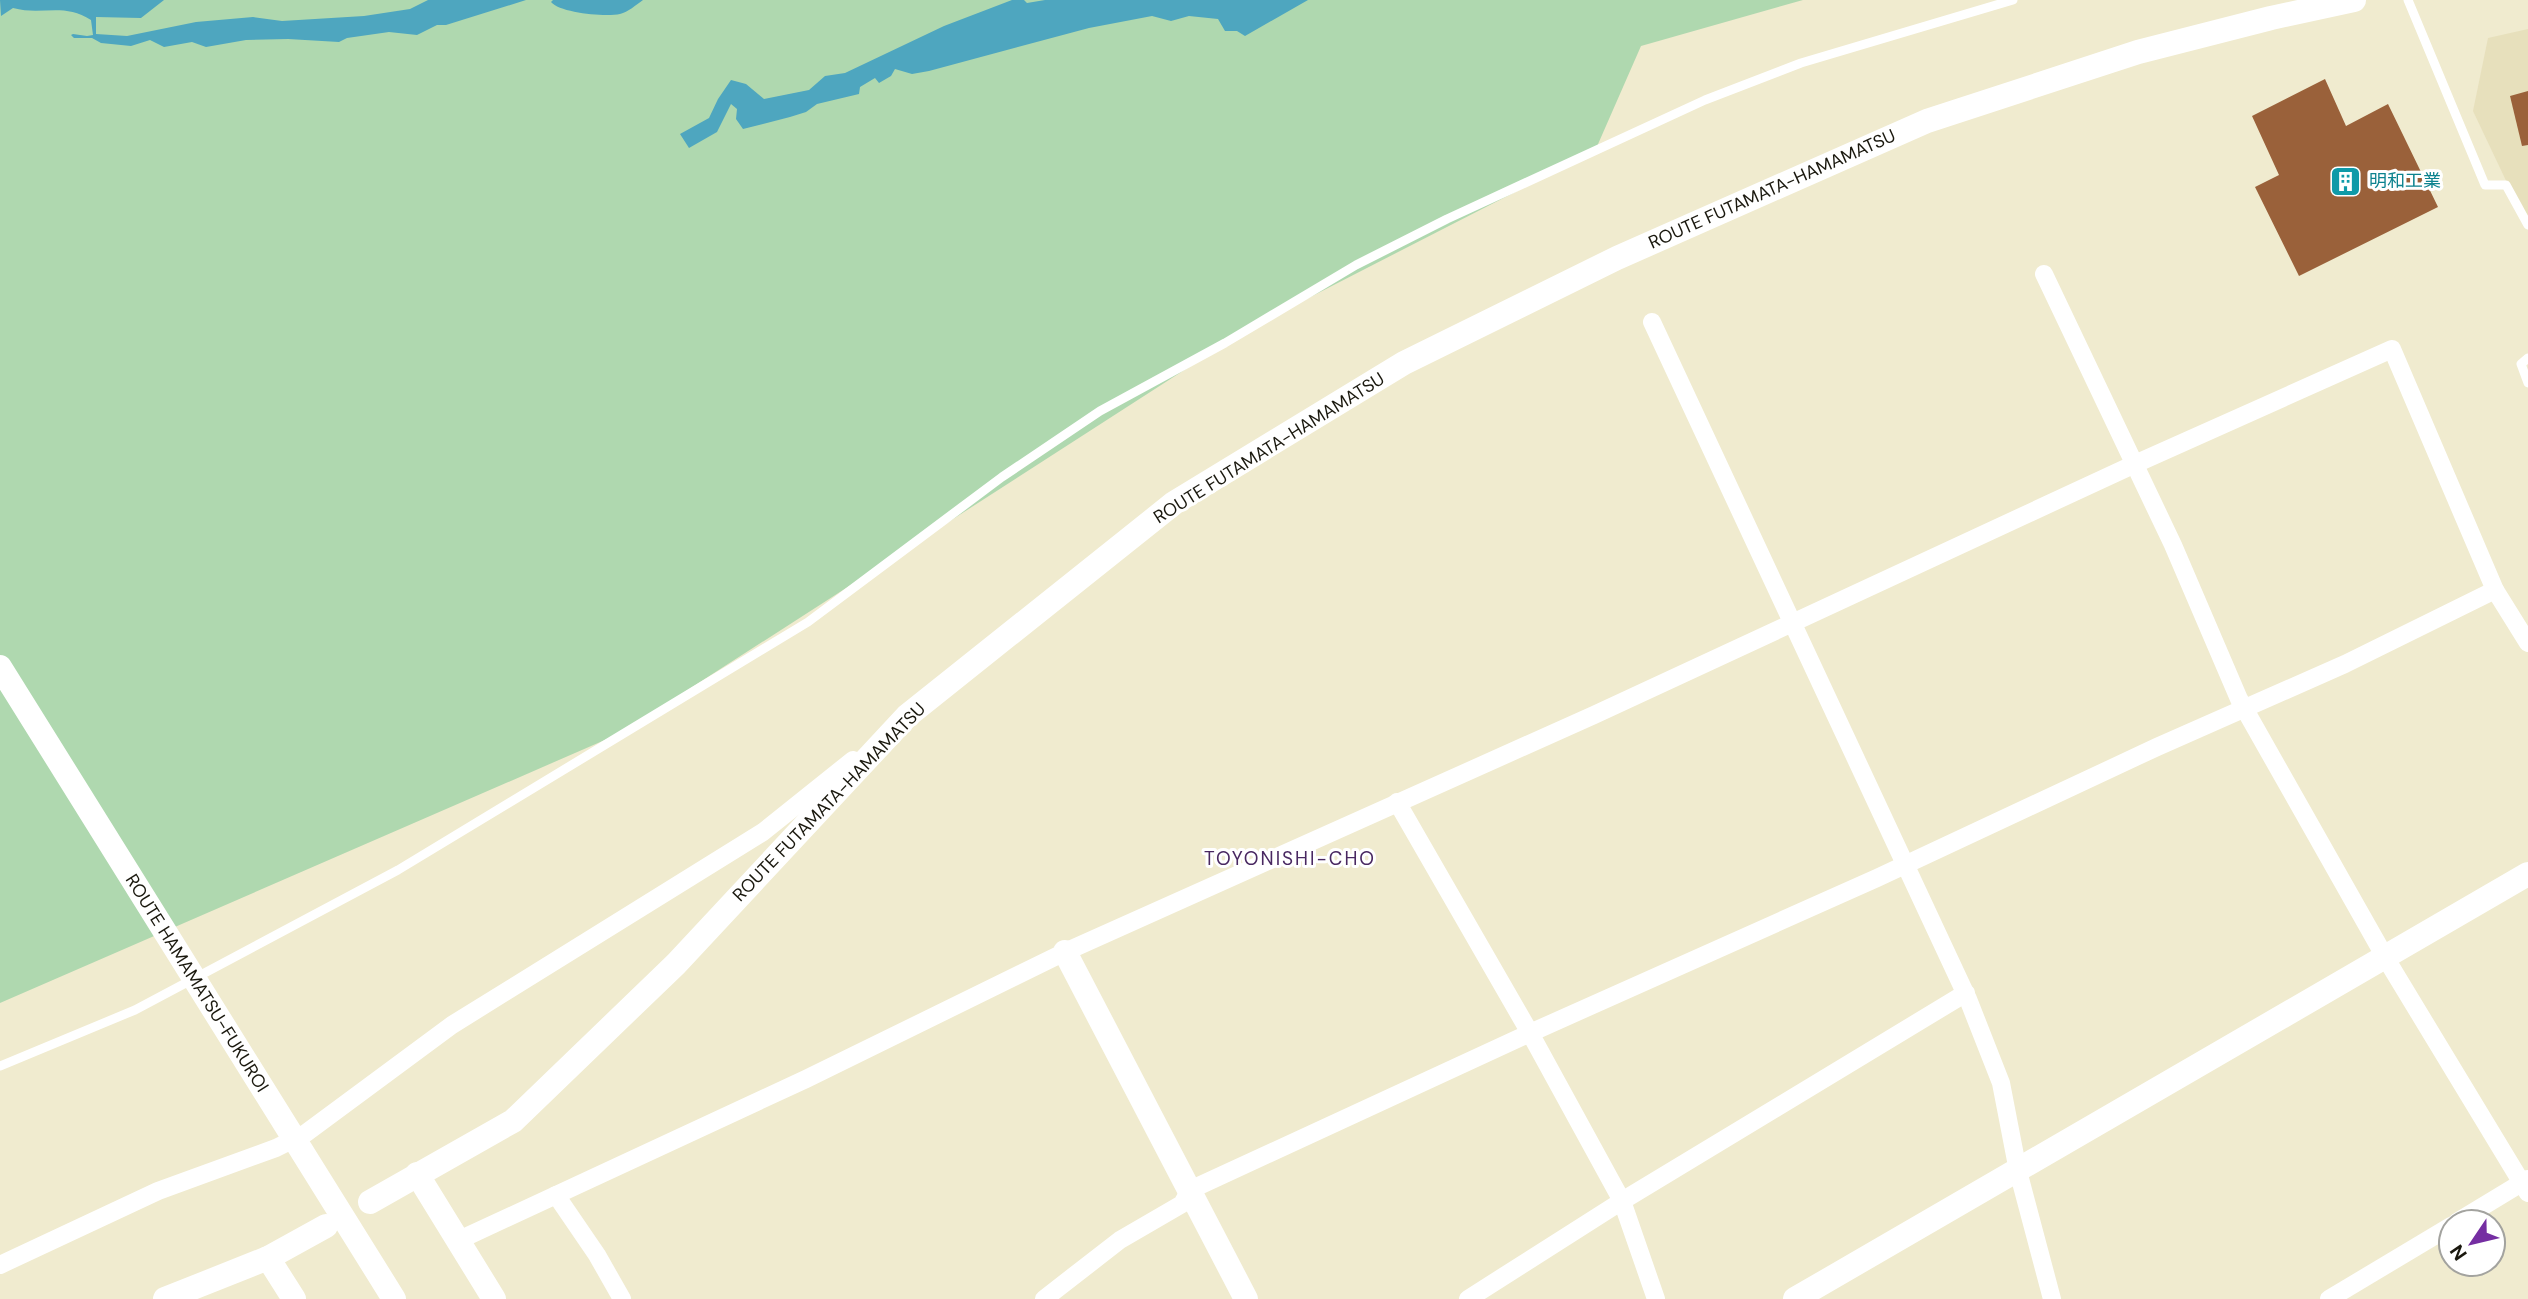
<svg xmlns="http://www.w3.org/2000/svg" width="2528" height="1299" viewBox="0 0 2528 1299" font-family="'DM Sans','Noto Sans JP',sans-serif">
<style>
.built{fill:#e7e0bc}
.green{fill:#afd8af}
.water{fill:#4ea6bf}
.building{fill:#9a613a}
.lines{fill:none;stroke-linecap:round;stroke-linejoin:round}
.lane{stroke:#fff;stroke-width:9}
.street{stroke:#fff;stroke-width:18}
.secondary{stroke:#fff;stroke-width:24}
.labels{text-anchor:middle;stroke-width:6;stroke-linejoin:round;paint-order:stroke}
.culture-label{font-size:18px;fill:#0d838f;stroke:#fff;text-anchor:start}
.street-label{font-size:18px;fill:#1a180e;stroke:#fff}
.neighbourhood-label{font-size:19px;letter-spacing:2px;fill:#492861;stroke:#fff}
</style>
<rect width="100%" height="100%" fill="#f0ebcf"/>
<!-- built -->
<polygon class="built" points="2528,29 2528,227 2473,111 2488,38"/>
<!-- green -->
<polygon class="green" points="0,0 1803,0 1641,46 1595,151 1248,329 621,733 0,1003"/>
<!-- water -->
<g class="water">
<path d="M0 0H164L141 18 96 17V34L127 36 196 22 253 17 282 21 364 16 410 9 428 0H526L446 25H437L417 35 389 32 347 38 339 42 288 39 246 40 206 47 192 42 164 47 150 40 131 46 101 43 92 38H74L71 35 73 34 87 36 93 35 91 20C63 2 42 16 13 8L1 16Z"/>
<path d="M553 0H643C636 5 628 12 620 14 605 17 560 13 551 2Z"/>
<polygon points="1012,0 1024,0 1027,3 1045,0 1308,0 1245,36 1237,31 1225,31 1218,19 1189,16 1171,21 1152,16 1089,28 929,71 912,74 895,69 891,76 879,83 875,78 860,87 859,94 817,104 806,112 790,117 743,129 736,119 737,109 731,104 717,132 689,148 680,134 709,118 718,99 731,80 746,84 764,99 809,90 825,76 845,73 944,26"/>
</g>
<!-- building -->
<g class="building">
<polygon points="2325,79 2346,126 2388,104 2438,207 2299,276 2255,187 2279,175 2252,116"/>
<polygon points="2528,91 2528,145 2522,146 2510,96"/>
</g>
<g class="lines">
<!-- lane -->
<g class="lane">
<polyline points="2408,0 2485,185 2506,185 2528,225"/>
<polyline points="2528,358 2521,364 2528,383"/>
<polyline points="0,1066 135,1010 398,870 808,622 1002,477 1100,411 1225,343 1356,265 1447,219 1705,100 1801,63 2013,0"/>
</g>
<!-- street -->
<g class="street">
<polyline points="2044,274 2173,545 2239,699 2385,957 2528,1193"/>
<polyline points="1652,322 1968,999 2001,1083 2018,1171 2052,1299"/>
<polyline points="1397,802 1530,1033 1622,1201 1656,1299"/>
<polyline points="556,1195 597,1255 622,1299"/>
<polyline points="2457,1222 2528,1179"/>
<polyline points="457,1241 806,1079 1065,952 1594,715 2135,464 2392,349 2495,590 2528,643"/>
<polyline points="0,1265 158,1191 276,1148 306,1133 452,1025 763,832 853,760"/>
<polyline points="1044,1299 1120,1240 1182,1204 1190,1190 1530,1033 1877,878 2157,747 2345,664 2495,590"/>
<polyline points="1468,1299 1622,1201 1966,993"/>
<polyline points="2329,1299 2451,1226"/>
</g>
<!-- secondary -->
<g class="secondary">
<polyline points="0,667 394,1299"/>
<polyline points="1065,952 1246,1299"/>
<polyline points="417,1174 494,1299"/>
<polyline points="370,1202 513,1121 676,964 907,716 1174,503 1404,363 1617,258 1927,121 2138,52 2271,18 2354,0"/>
<polyline points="268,1258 294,1299"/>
<polyline points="165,1299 268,1258 326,1226"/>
<polyline points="1795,1299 2528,874"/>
</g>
</g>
<!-- icons -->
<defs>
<symbol id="building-square" viewBox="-11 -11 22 22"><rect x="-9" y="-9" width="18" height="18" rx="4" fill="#0f9aa8" stroke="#fff"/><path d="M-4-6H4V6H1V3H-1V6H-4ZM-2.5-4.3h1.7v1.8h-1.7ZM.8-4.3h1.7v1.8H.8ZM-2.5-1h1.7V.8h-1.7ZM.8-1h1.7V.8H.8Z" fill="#fff"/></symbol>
</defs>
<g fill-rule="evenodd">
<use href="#building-square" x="2328" y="164" width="35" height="35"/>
</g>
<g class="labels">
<!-- culture labels -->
<g class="culture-label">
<text x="2369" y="187">明和工業</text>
</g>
<!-- street labels -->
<g class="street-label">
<text transform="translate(1772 189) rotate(-24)" y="6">ROUTE FUTAMATA-HAMAMATSU</text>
<text transform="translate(1269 448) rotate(-32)" y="6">ROUTE FUTAMATA-HAMAMATSU</text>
<text transform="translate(829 802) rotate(-46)" y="6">ROUTE FUTAMATA-HAMAMATSU</text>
<text transform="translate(197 983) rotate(58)" y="6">ROUTE HAMAMATSU-FUKUROI</text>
</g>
<!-- neighbourhood labels -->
<g class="neighbourhood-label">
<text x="1290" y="865">TOYONISHI-CHO</text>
</g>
</g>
<!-- north arrow -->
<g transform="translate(2472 1243) rotate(235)"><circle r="33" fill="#ffffff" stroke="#a3a39f" stroke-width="2"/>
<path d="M0-5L12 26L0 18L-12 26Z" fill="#752ea2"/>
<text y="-10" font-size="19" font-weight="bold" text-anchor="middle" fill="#1a180e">N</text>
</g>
</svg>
